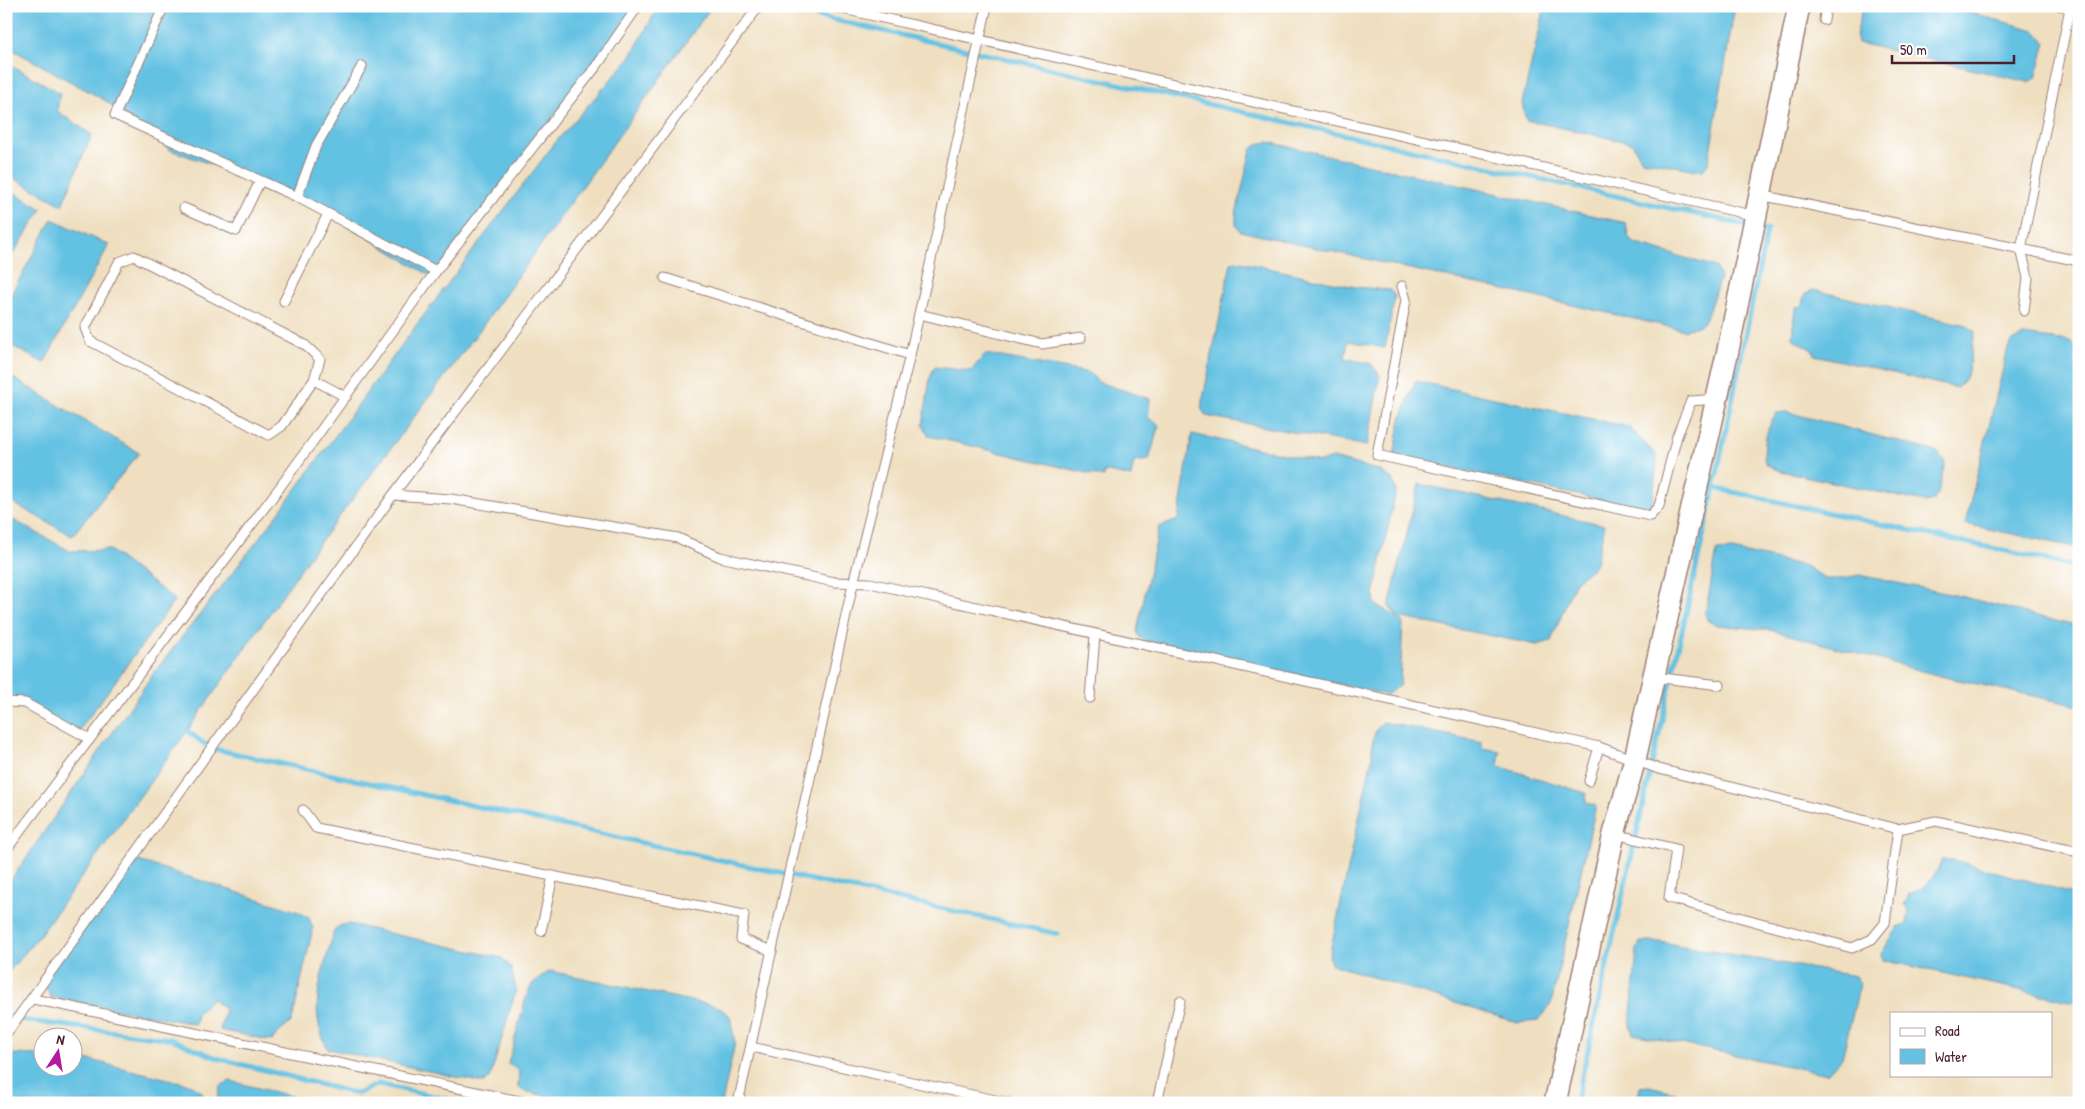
<svg xmlns="http://www.w3.org/2000/svg" width="2085" height="1109" viewBox="0 0 2085 1109" font-family="'Patrick Hand',sans-serif">
<style>
.water{fill:#64c1e2;stroke:#577086}
.lines{fill:none;stroke-linecap:round;stroke-linejoin:round}
.stream{stroke:#64c1e2;stroke-width:5}
.service-casing{stroke:#9c7f76;stroke-width:11}
.tertiary-casing{stroke:#9c7f76;stroke-width:24}
.service{stroke:#fff;stroke-width:9}
.tertiary{stroke:#fff;stroke-width:21}
</style>
<rect width="100%" height="100%" fill="#fff"/>
<filter id="ink" filterUnits="userSpaceOnUse"><feTurbulence type="fractalNoise" baseFrequency=".02" numOctaves="2"/><feDisplacementMap in="SourceGraphic" scale="10" xChannelSelector="R" yChannelSelector="G"/><feConvolveMatrix kernelMatrix="1 2 1 2 8 2 1 2 1" color-interpolation-filters="sRGB"/></filter>
<filter id="wash" filterUnits="userSpaceOnUse"><feTurbulence type="fractalNoise" baseFrequency=".0096" numOctaves="4" result="noise"/><feDisplacementMap in="SourceGraphic" scale="20" xChannelSelector="R" yChannelSelector="G"/><feGaussianBlur stdDeviation="1.12" result="paint"/><feColorMatrix in="noise" values="0 0 0 0 0 0 0 0 0 0 0 0 0 0 0 0 0 1.4 0 .05"/><feComposite in="paint" operator="in"/></filter>
<g filter="url(#wash)">
<rect width="100%" height="100%" fill="#efdfc0"/>
<!-- water -->
<g class="water">
<polygon points="6,6 130,6 142,13 149,6 635,6 434,278 294,193 170,150 106,101 6,46"/>
<polygon points="659,6 712,6 479,331 312,553 185,734 36,940 6,975 6,887 153,674 269,526 418,323 554,144 629,59"/>
<polygon points="1545,6 1735,6 1708,164 1702,171 1642,160 1632,143 1526,120 1522,103"/>
<polygon points="1863,6 1944,6 2035,30 2046,43 2036,78 2028,82 1858,43 1856,35"/>
<polygon points="6,62 60,93 57,111 92,135 62,205 6,174"/>
<polygon points="1268,142 1626,223 1628,236 1634,243 1716,267 1720,278 1705,321 1698,326 1684,330 1240,231 1236,225 1236,214 1251,150 1258,144"/>
<polygon points="6,188 42,209 6,265"/>
<polygon points="52,219 109,245 44,363 6,343 6,304"/>
<polygon points="1236,261 1355,287 1390,290 1395,296 1385,348 1348,341 1345,358 1371,364 1380,375 1367,446 1206,416 1201,408 1231,263"/>
<polygon points="1813,290 1966,325 1975,332 1967,376 1957,388 1815,355 1814,351 1792,338 1795,307 1801,307 1805,294"/>
<polygon points="2023,335 2068,341 2079,348 2079,548 1965,524 2008,348 2013,341"/>
<polygon points="985,354 1090,373 1098,382 1150,399 1148,418 1159,425 1149,460 1134,462 1131,477 1104,471 1104,477 929,436 923,425 930,378 934,367 971,371"/>
<polygon points="6,374 139,453 72,536 6,499"/>
<polygon points="1415,381 1629,427 1657,456 1652,511 1394,456 1401,419"/>
<path d="M1787 412 1937 452 1945 462 1938 494 1934 500 1924 502 1777 470 1765 463C1762 447 1767 427 1776 413Z"/>
<polygon points="1192,434 1320,462 1333,458 1381,471 1392,479 1396,490 1374,594 1375,604 1403,621 1400,685 1387,695 1144,641 1139,637 1137,631 1159,527 1178,520"/>
<polygon points="1419,484 1605,525 1595,566 1575,581 1551,641 1537,645 1398,617 1389,607"/>
<polygon points="6,516 70,551 110,550 175,600 75,736 6,698"/>
<polygon points="1732,550 1806,566 1826,579 1840,579 1859,575 1964,597 2079,627 2079,706 1940,676 1771,630 1718,625 1708,621 1705,614 1717,551"/>
<path d="M1383 722 1482 742V748L1500 751 1498 766 1586 793V802L1596 806 1551 1004 1538 1021 1518 1023 1331 964 1329 957 1372 758C1372 744 1372 731 1383 722Z"/>
<path d="M1942 860H1954L2079 895V1003L1883 960 1881 954 1898 927 1907 924 1909 910 1904 905 1909 894C1927 888 1935 877 1942 860Z"/>
<path d="M139 861 299 912 309 918 313 928 292 1021C286 1028 276 1033 272 1041L220 1030 225 1009 212 999 197 1014 195 1024 51 997 43 984 41 976 130 863Z"/>
<path d="M348 924 502 958 511 967 516 990 490 1078 483 1083 328 1049C306 1009 323 973 334 931L341 925Z"/>
<polygon points="1640,942 1660,942 1855,976 1860,984 1842,1058 1827,1074 1633,1034 1630,1025 1637,950"/>
<polygon points="550,971 719,1007 730,1016 735,1043 722,1103 575,1103 524,1091 518,1087 519,1071 508,1064 527,994 533,983"/>
<polygon points="6,1054 42,1055 42,1066 72,1066 73,1056 189,1084 201,1091 204,1097 203,1103 6,1103"/>
<polygon points="230,1081 299,1098 308,1103 217,1103 220,1086"/>
<polygon points="1649,1086 1720,1103 1637,1103 1640,1087"/>
</g>
<g class="lines">
<!-- stream -->
<g class="stream">
<polyline points="772,6 1749,226"/>
<polyline points="1758,227 1767,230 1714,488 2079,567"/>
<polyline points="183,728 210,748 1058,934"/>
<polyline points="6,1014 13,1019 171,1039 217,1058 357,1094 378,1084 465,1103"/>
<polyline points="1576,1103 1714,488"/>
</g>
</g>
</g>
<g filter="url(#ink)">
<g class="lines">
<defs>
<g id="service">
<polyline points="164,6 115,115 297,197 436,271"/>
<polyline points="830,6 1756,216"/>
<polyline points="1824,20 1826,6"/>
<polyline points="1760,195 2079,261"/>
<polyline points="297,197 316,146 362,66"/>
<polyline points="184,208 236,231 260,181"/>
<polyline points="665,278 910,355"/>
<polyline points="1402,286 1406,300 1377,455 1650,516 1659,506 1677,436 1691,401 1716,399"/>
<polyline points="284,301 328,214"/>
<polyline points="2024,311 2028,278 2021,249 2070,8 2061,6"/>
<polyline points="919,314 1042,344 1081,338"/>
<polyline points="314,380 282,426 269,435 90,341 85,328 119,262 134,256 305,345 320,359 314,380 346,397"/>
<polyline points="393,495 451,499 678,538 720,557 834,582 870,583 1599,747 1659,769 1898,829 1936,821 2079,852"/>
<polyline points="1654,677 1720,685"/>
<polyline points="1090,698 1095,635"/>
<polyline points="6,702 25,703 90,739"/>
<polyline points="1589,781 1599,747"/>
<polyline points="303,810 316,828 744,915 741,939 772,951"/>
<polyline points="1615,834 1676,849 1669,898 1852,948 1872,939 1885,923 1898,829"/>
<polyline points="6,850 280,487 436,271 598,64 638,6"/>
<polyline points="541,931 553,876"/>
<polyline points="33,999 529,1103"/>
<polyline points="6,1034 393,495 759,6"/>
<polyline points="751,1047 1009,1103"/>
<polyline points="738,1103 853,584 910,355 987,6"/>
<polyline points="1157,1103 1180,1001"/>
</g>
<polyline id="tertiary" points="1555,1103 1614,834 1635,759 1728,350 1799,6"/>
</defs>
<!-- service casing -->
<use href="#service" class="service-casing"/>
<!-- tertiary casing -->
<use href="#tertiary" class="tertiary-casing"/>
<!-- service -->
<use href="#service" class="service"/>
<!-- tertiary -->
<use href="#tertiary" class="tertiary"/>
</g>
</g>
<!-- margin -->
<rect width="2085" height="1109" fill="none" stroke="#fff" stroke-width="25"/>
<!-- legend -->
<rect x="1890" y="1012" width="162" height="65" fill="#ffffff" stroke="#b7a5aa"/>
<rect x="1900" y="1028" width="25" height="8" fill="#ffffff" stroke="#b7a5aa"/>
<text x="1935" y="1036" font-size="15" fill="#4a1f2b">Road</text>
<rect x="1900" y="1049" width="25" height="15" fill="#64c1e2" stroke="#b7a5aa"/>
<text x="1935" y="1062" font-size="15" fill="#4a1f2b">Water</text>
<!-- north arrow -->
<g transform="translate(58 1052) rotate(12)"><circle r="24" fill="#ffffff" stroke="#b7a5aa"/>
<path d="M0-4L9 19L0 12L-9 19Z" fill="#b5179e"/>
<text y="-8" font-size="14" font-weight="bold" text-anchor="middle" fill="#4a1f2b">N</text>
</g>
<!-- scale -->
<path d="M1892 55v8h122v-8" fill="none" stroke="#4a1f2b" stroke-width="2.5"/>
<text x="1900" y="55" font-size="15" fill="#4a1f2b" stroke="#ffffff" stroke-width="4" paint-order="stroke">50 m</text>
</svg>
